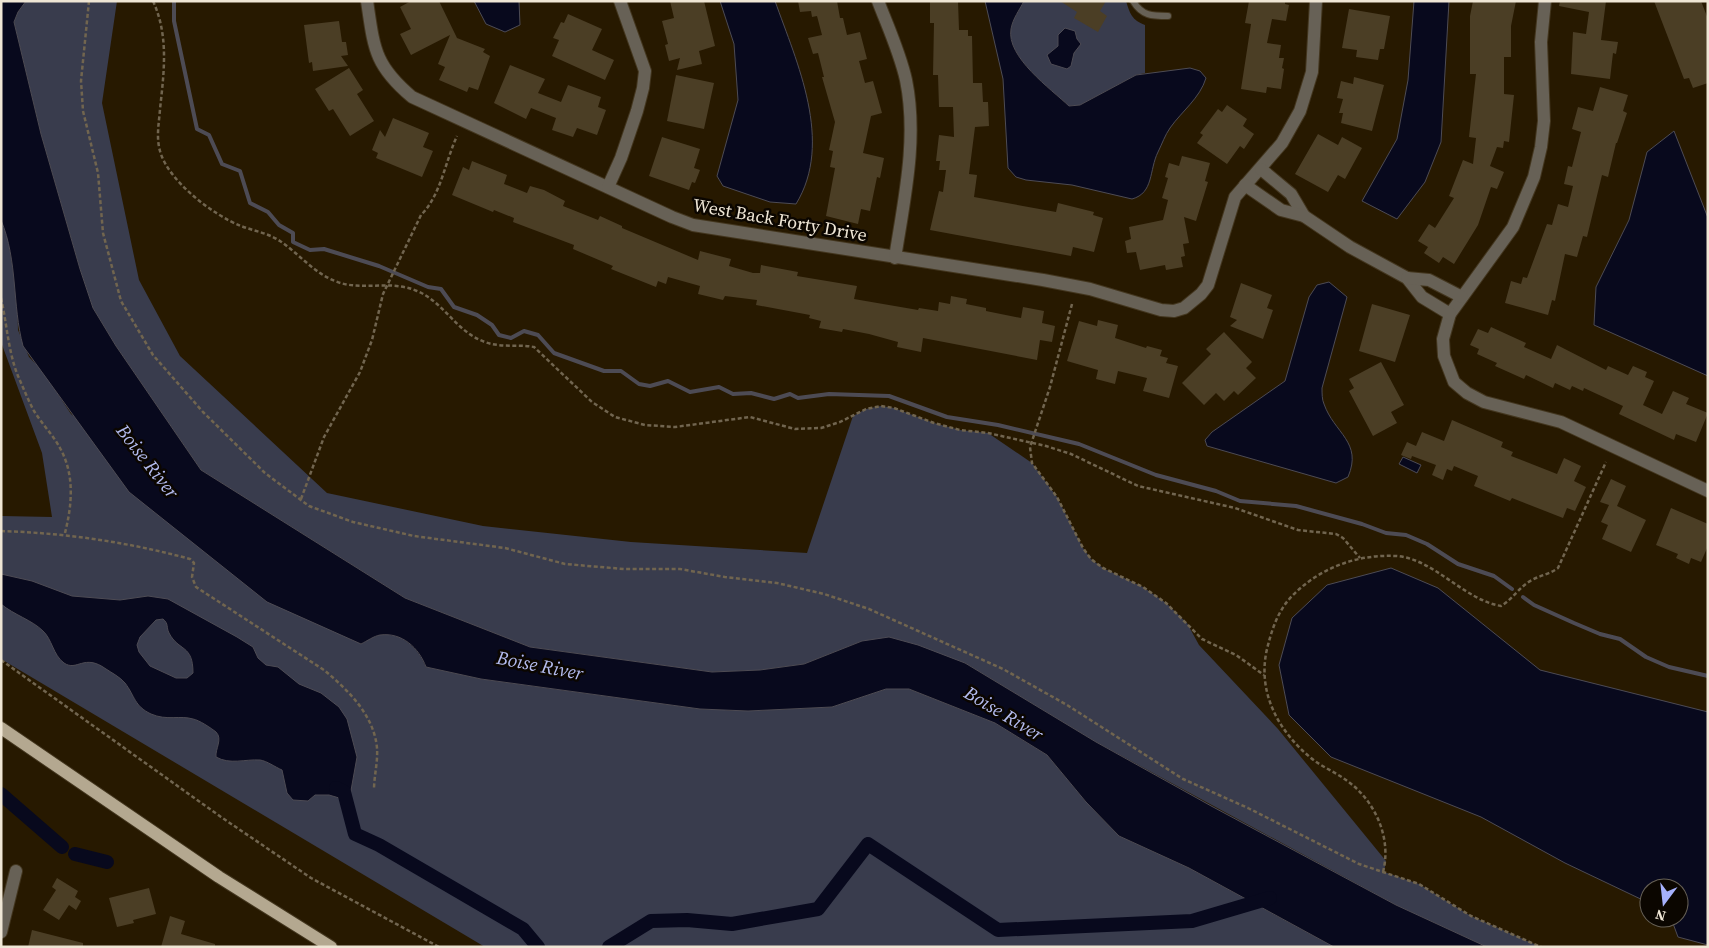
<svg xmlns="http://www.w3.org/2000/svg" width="1709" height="948" viewBox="0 0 1709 948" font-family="'Source Serif 4',serif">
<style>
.green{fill:#393c4d}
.water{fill:#08091d;stroke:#4d4b54;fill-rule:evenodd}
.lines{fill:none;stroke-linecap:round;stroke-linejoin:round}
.stream{stroke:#4d4b54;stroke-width:4}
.canal{stroke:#08091d;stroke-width:14}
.building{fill:#4b3e25}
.lane-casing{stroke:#43361e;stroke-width:8}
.street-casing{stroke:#43361e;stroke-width:14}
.primary-casing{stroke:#43361e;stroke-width:14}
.path{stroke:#71654f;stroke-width:2.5;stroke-dasharray:4 2.5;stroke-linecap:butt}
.lane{stroke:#676156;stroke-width:6}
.street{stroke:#676156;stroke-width:12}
.primary{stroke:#b4a890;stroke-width:12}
.labels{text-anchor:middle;stroke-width:5;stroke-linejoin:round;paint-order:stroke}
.street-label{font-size:18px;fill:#efe6d5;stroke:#0b0600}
.water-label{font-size:19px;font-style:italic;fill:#b3bbee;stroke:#0b0600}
</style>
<rect width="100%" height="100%" fill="#271900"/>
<!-- green -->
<g class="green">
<polygon points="26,1 117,1 102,103 139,280 180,356 327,493 483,526 631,542 807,553 853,416 866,409 881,406 894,408 934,423 960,430 988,433 1032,463 1057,497 1083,548 1091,559 1103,568 1143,587 1166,603 1187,623 1199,645 1278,729 1386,861 1384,872 1419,884 1471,916 1541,947 1487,947 1396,905 1096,742 965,663 862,641 804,664 760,670 712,672 530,647 405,598 201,470 116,346 93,308 80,269 41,134 14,22 18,12"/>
<path d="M1024 1H1126C1130 14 1132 20 1145 25V73L1136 75 1080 105 1069 106C1051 89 1006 57 1011 29 1013 18 1019 11 1024 1Z"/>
<path d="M1 220 7 233 17 294 18 330 29 357 42 370 71 414 361 644C366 641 373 636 379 635 401 631 419 648 426 667L481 679 700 709 748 711 832 707 886 689H909L995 723 1047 755 1086 802 1119 836 1189 868 1334 947H485L1 659V516L52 517 42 453 1 342Z"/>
</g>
<!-- water -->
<g class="water">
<path d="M1 1H26L18 12 14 22 41 134 80 269 93 308 116 346 201 470 405 598 530 647 712 672 760 670 804 664 862 641 889 637 918 645 965 663 1096 742 1213 807 1396 905 1487 947H1334L1189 868 1119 836 1086 802 1047 755 995 723 909 689H886L832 707 748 711 700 709 481 679 426 667C419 648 402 632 380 635 374 636 367 641 361 644L267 602 129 492 23 346C12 305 18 261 1 220Z"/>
<polygon points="474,1 519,1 520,25 505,32 486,24"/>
<path d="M720 1H775C797 63 834 142 796 204L770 202 723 186 717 176 738 100 734 44Z"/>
<path d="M985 1H1024C1019 11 1013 18 1011 29 1006 57 1051 89 1069 106L1080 105 1136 75 1190 68 1200 71 1206 78C1200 98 1182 111 1170 128 1165 135 1162 144 1158 152 1149 170 1154 193 1132 199L1072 185 1026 180 1016 177 1008 168 1003 79Z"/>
<polygon points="1414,1 1449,1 1441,142 1425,182 1397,219 1362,201 1397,139 1408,80"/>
<polygon points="1065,28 1075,31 1077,39 1081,44 1074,53 1071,66 1067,69 1051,64 1047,55 1058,46 1058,35"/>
<polygon points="1674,131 1708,218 1708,376 1594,325 1596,287 1629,220 1647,152"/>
<path d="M1329 282 1347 297 1322 388C1322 393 1322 400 1324 404 1334 433 1363 442 1348 477L1336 483 1207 446 1205 440 1212 432 1285 381 1309 297 1317 285Z"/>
<polygon points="1403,457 1421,465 1417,473 1399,464"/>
<polygon points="1391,568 1438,588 1540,670 1708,712 1708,945 1678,937 1671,918 1679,918 1679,888 1649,888 1649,903 1565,863 1481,817 1331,757 1289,715 1279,665 1292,618 1327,585"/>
<path d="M1 574 32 581 72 596 120 600 148 596 168 599 237 637 253 647 258 658 266 665 278 667 299 684 321 693 339 707 347 719 357 757 350 796 346 800 329 795H315L308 801 293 800 287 793 282 770C275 767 267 761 260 760 245 759 230 765 216 757 215 749 223 739 216 732 211 728 199 720 193 719 180 715 167 721 151 714 134 706 135 696 125 683 120 677 112 673 106 669 84 653 77 672 64 663 53 655 52 639 43 631 32 620 14 615 1 604ZM163 619C169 624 166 627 169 633 179 652 193 644 193 673L187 678H176L150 666 139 652 137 645 140 637 156 620Z"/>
</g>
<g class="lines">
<!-- stream -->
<g class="stream">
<polyline points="174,1 174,21 197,129 209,135 222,164 240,171 250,203 268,212 279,225 293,233 293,242 310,250 324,249 379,266 428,287 441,289 454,307 477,315 492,325 499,335 511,338 524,331 538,335 554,353 604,371 621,371 639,384 650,386 668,381 690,392 719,387 733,394 751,393 774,399 790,394 798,398 829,394 889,396 947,417 998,425 1079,444 1156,475 1216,491 1240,501 1296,506 1362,524 1386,533 1406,535 1427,544 1458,564 1494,576 1512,589"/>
<polyline points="1523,597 1534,605 1574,623 1600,634 1620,639 1646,657 1669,667 1708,676"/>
</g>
<!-- canal -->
<g class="canal">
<polyline points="336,788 344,792 355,834 379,845 523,929 538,947"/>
<polyline points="1,794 62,847"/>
<polyline points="75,854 107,862"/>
<polyline points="609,947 651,921 687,920 732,924 818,909 868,844 998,930 1192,921 1270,898"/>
</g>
</g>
<!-- building -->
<g class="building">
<polygon points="411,1 439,1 457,38 485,49 483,52 490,56 478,90 469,87 467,92 439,80 445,67 438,64 450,35 411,55 400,34 411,29 400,7"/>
<polygon points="670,1 704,1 715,46 699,51 702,64 677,70 680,58 669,61 665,45 668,44 662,21 674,18"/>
<polygon points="798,1 837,1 840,18 843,18 847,35 860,32 867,59 859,61 865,83 873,81 882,113 871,116 863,153 884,158 880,178 877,177 870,211 861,209 858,224 826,216 835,168 830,167 833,151 829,150 835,122 822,77 824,77 818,53 813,54 808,38 822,35 817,16 812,17 811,11 800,12"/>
<polygon points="930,1 958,1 959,30 968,30 968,36 972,36 973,83 982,83 983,102 988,102 989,126 975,127 969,174 977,175 974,197 1056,212 1058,203 1094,212 1093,215 1103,218 1094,252 1073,247 1071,256 930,230 939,191 943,192 946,170 939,170 940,161 936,161 939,135 954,137 953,107 939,107 938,75 933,75 934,23 930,23"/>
<polygon points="1060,1 1106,1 1100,11 1107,16 1098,32 1074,18 1077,12"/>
<polygon points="1249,1 1285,1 1285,4 1289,5 1286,21 1272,19 1267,43 1281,45 1279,58 1284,58 1282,68 1284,69 1281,89 1267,87 1266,93 1241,89 1251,24 1245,23"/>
<polygon points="1473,1 1516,1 1511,26 1511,57 1504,57 1504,94 1514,95 1509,142 1504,141 1503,148 1497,147 1490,166 1504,172 1497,189 1491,187 1478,225 1454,264 1443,257 1439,263 1424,253 1428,247 1418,241 1429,224 1435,228 1454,198 1449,196 1463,160 1473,164 1476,138 1469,137 1476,74 1470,74 1470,16"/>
<polygon points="1560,1 1606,1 1601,40 1618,42 1616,54 1613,53 1610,79 1571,74 1573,32 1586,34 1589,12 1559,6"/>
<polygon points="1654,1 1701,1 1708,19 1708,83 1693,88 1689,78 1684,79"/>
<polygon points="1349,9 1390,16 1384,49 1380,49 1378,60 1356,57 1357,50 1342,48"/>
<polygon points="568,14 602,29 592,50 614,60 605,80 552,56 559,40 553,38 561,22 564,23"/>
<polygon points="339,21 342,42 346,42 348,55 341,56 348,66 313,71 312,62 309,63 304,25"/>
<polygon points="510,65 545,79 538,93 561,102 568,85 601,97 598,107 606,110 597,135 577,128 573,137 552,130 556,118 531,108 526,119 494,103"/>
<polygon points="349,68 363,90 357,94 374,121 350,136 333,109 329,111 315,89"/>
<polygon points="676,75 714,83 704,129 667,121"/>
<polygon points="1354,77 1384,85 1372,131 1341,123 1343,113 1339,113 1343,99 1337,98 1341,81 1353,84"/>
<polygon points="1600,87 1628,95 1623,111 1627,113 1617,143 1616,143 1608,177 1602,175 1587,237 1583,236 1577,257 1565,254 1555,301 1552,300 1548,315 1505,303 1511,281 1521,284 1523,277 1527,278 1547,224 1552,225 1558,204 1568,207 1573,186 1564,184 1568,166 1572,167 1581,132 1572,129 1578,107 1593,111"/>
<polygon points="1227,105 1247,119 1243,126 1254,134 1244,149 1240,146 1227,164 1197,143 1203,135 1200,133 1218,109 1222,112"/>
<polygon points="393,118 429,133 423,147 433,151 422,177 376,158 378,153 372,150 380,130 385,137"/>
<polygon points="1318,134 1338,145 1342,137 1362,148 1345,179 1338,175 1328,192 1295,174"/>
<polygon points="662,137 700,149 694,168 700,170 695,183 692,182 689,190 649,176"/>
<polygon points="1182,156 1210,163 1205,181 1208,182 1196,221 1184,217 1189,243 1183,244 1185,256 1181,257 1183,267 1166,270 1165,265 1140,270 1136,252 1127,253 1125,241 1131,239 1129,227 1163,220 1168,200 1162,198 1168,178 1165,177 1169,163 1179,166"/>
<polygon points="472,161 507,175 504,184 527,193 530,186 544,190 565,201 563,206 598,220 600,216 622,226 622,228 698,260 700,251 731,259 729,266 753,273 760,273 761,265 798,272 797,276 857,286 854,299 918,310 919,308 938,311 939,302 950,304 951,296 967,299 966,304 986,308 986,311 1021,318 1023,307 1044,311 1042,323 1055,326 1052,342 1040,340 1037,360 923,338 921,352 897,347 898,342 869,334 843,329 842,332 819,328 821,321 809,318 810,315 756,305 757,300 725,296 723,300 698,294 700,286 668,277 666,284 658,281 656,287 611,269 613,266 573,249 574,245 513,222 514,218 494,210 493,212 452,195 463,167 469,170"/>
<polygon points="1241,283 1272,295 1267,308 1273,310 1263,339 1230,326 1237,320 1230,317"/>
<polygon points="1372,304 1410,315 1395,362 1359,351"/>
<polygon points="1098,320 1118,325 1115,338 1146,348 1147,346 1162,350 1160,356 1168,358 1166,363 1178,366 1169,398 1143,391 1147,378 1118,371 1115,384 1096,379 1098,370 1067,361 1079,321 1097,326"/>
<polygon points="1491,327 1526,343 1524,347 1551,359 1557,345 1606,370 1608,366 1628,375 1633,366 1647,372 1645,377 1654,381 1643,405 1662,414 1673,391 1689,398 1686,404 1708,413 1696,442 1676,434 1674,440 1619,414 1623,406 1584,388 1583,391 1572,386 1570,390 1555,383 1553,388 1526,375 1524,379 1495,366 1497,363 1477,354 1479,349 1470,345 1478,329 1488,333"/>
<polygon points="1224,332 1252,362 1246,368 1256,378 1238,395 1234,391 1224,401 1216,393 1204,405 1182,383 1211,354 1206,349"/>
<polygon points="1381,362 1404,405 1391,412 1397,423 1373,436 1349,391 1354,388 1349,379"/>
<polygon points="1452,420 1503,442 1501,447 1513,452 1511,456 1557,474 1564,458 1581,466 1574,481 1586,487 1575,511 1567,508 1563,518 1512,498 1510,501 1474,486 1478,476 1454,466 1452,471 1447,469 1443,480 1432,475 1436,465 1412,456 1411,459 1401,455 1407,442 1416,446 1422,432 1444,441"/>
<polygon points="1611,479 1626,486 1617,506 1646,520 1631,552 1602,539 1608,525 1601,522 1609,505 1600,502"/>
<polygon points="1671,508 1708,524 1708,546 1701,562 1691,558 1689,564 1676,558 1678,554 1656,545"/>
<polygon points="57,878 78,891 75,897 81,901 76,910 69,905 59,920 43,910 56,890 52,887"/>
<polygon points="149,888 156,914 133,920 134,923 117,927 109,898"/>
<polygon points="170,916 185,921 181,934 215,944 215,947 161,947"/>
<polygon points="32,930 83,943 83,947 28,947"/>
</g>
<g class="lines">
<defs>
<path id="lane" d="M1133 1C1142 16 1152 16 1168 16"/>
<g id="street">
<path d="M367 1C374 48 374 65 412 97L672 217 693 225 1043 280 1090 289 1161 310 1174 311 1184 308 1201 294 1208 285 1235 197 1282 143 1300 111 1312 72 1316 1"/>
<path d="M878 1C888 27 900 53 906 80 918 139 904 200 895 258"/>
<polyline points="1545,1 1541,42 1544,121 1541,147 1534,177 1513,227 1450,314 1443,339 1444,356 1454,382 1467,393 1484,402 1561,422 1708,491"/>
<polyline points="1261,169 1291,194 1304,216"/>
<polyline points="1245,185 1281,210 1304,216 1350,247 1407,278 1422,297 1450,314"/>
<polyline points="608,187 621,158 637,111 643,88 645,71 620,1"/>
<polyline points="1407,278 1429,280 1462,297"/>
<polyline points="1,932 16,871"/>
</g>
<polyline id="primary" points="1,728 219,877 331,947"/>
</defs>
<!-- lane casing -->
<use href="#lane" class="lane-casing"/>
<!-- street casing -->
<use href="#street" class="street-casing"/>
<!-- primary casing -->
<use href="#primary" class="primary-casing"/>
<!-- path -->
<g class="path">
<polyline points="89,1 81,81 83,111 98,173 103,233 121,301 153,355 203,412 265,473 309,506 353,522 414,536 505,548 565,564 624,569 680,569 725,577 777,583 824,594 869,609 1003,669 1067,705 1183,779 1248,808 1359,864 1419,884 1471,916 1541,947"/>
<path d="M153 1C169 36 164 72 160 109 159 123 156 137 160 151 168 181 213 215 241 226 254 231 268 233 280 241 298 253 314 273 335 281 361 292 390 279 417 291 444 302 456 332 485 342 501 348 518 344 534 347L592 402 615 417 645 425 675 427 750 417 795 429 821 428 840 422 866 409 881 406 894 408 934 423 960 430 988 433 1046 446 1071 454 1138 486 1235 508 1298 530 1336 534 1343 538 1360 558"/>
<path d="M1 298C7 324 8 351 18 376 23 387 28 400 34 411 42 424 53 435 60 448 75 475 72 505 65 533"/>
<polyline points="1072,304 1050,387 1030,447 1032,463 1057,497 1083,548 1091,559 1103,568 1143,587 1166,603 1202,639 1236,655 1264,675"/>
<path d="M301 499 324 437 360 372 372 340 383 294 421 215C441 195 445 162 457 136"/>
<path d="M1 531C65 533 128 542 190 559L194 563 192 577 196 587 324 670C348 690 374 715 377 748 378 762 374 776 374 790"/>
<polyline points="1,660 221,817 311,878 439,947"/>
<path d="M1383 872C1392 838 1375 800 1346 780 1335 772 1322 767 1311 758 1278 731 1257 692 1267 649 1272 629 1278 610 1293 595 1320 568 1357 554 1396 556 1433 558 1464 600 1501 606 1513 599 1520 586 1532 580 1541 575 1550 574 1558 568L1606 462"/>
</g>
<!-- lane -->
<use href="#lane" class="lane"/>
<!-- street -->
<use href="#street" class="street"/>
<!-- primary -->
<use href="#primary" class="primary"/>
</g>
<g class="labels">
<!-- street labels -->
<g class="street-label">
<text transform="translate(780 220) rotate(10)" y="6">West Back Forty Drive</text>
</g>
<!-- water labels -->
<g class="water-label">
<text transform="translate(148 461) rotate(52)" y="7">Boise River</text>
<text transform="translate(540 665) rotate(11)" y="7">Boise River</text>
<text transform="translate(1004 713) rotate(31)" y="7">Boise River</text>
</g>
</g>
<!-- border -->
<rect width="1709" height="948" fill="none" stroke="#efe6d5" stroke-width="5"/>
<!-- north arrow -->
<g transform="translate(1664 903) rotate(195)"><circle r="24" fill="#0b0600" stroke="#666055"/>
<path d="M0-4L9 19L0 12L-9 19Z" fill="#a6b1fc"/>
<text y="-8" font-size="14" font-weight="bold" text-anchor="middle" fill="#efe6d5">N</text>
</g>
</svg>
